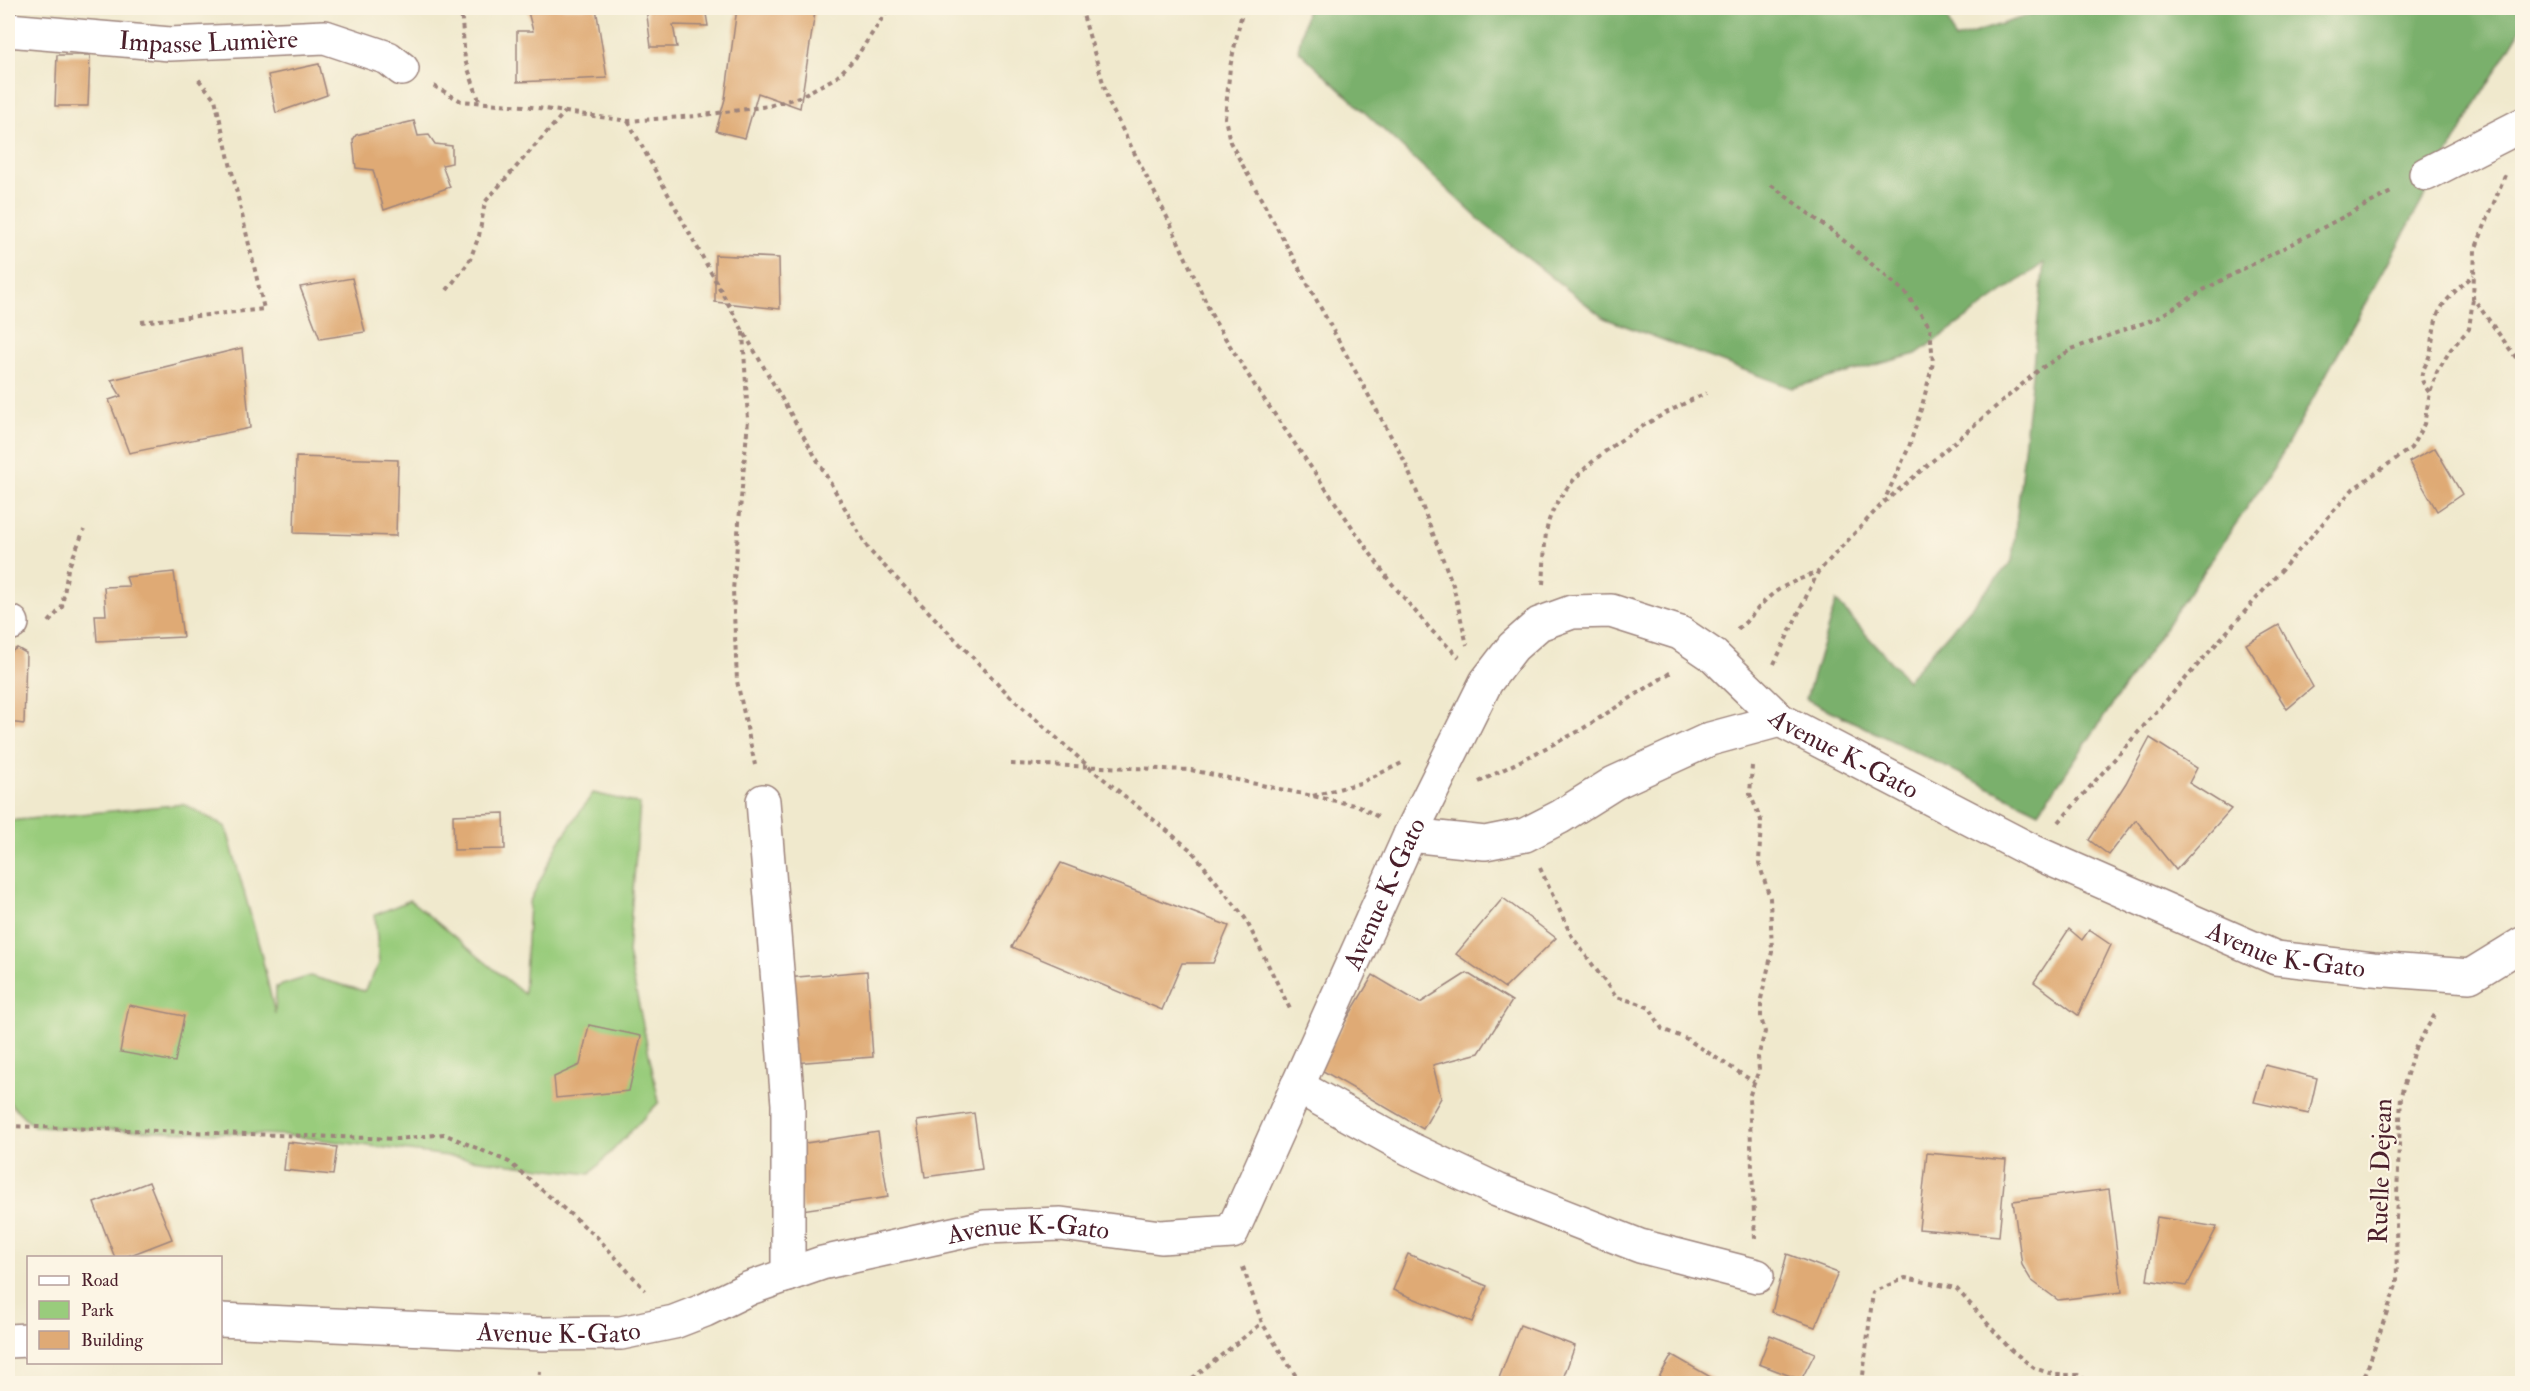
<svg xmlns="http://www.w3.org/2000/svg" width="2530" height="1391" viewBox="0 0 2530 1391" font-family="'IM FELL Double Pica',serif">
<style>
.green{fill:#99cc7c;stroke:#727654;stroke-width:1.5}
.forest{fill:#7ab06c;stroke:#62684c;stroke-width:1.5}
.building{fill:#dfaa75}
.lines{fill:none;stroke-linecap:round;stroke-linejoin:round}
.minor-casing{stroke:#9d847c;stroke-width:36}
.path{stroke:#9d847c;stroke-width:4;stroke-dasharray:4.5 4.5;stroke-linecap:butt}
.minor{stroke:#fff;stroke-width:33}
.labels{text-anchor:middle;stroke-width:4.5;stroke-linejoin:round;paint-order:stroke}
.street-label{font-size:26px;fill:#4a1f2b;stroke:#fcf5e5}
</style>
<rect width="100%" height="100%" fill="#fcf5e5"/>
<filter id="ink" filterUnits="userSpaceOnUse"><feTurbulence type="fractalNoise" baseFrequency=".0167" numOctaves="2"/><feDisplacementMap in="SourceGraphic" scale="12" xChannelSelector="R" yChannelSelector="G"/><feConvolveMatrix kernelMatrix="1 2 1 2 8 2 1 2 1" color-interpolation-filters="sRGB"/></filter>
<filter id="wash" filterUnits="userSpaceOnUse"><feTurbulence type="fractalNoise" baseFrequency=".008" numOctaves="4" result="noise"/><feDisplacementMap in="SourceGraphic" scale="24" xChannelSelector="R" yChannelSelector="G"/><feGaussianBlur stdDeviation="1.35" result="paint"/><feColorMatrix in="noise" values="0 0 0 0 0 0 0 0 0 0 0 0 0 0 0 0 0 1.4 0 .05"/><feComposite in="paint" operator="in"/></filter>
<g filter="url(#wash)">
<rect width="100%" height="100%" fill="#f0e9cd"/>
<!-- green -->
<polygon class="green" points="593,793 640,804 628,953 659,1102 590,1174 284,1135 34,1127 8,1101 8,821 184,804 226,827 260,949 275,1014 276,987 310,976 364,991 379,964 375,915 410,900 524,994 529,903 559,842"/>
<!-- forest -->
<polygon class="forest" points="1307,8 1944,8 1955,39 2051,8 2517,8 2522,18 2522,28 2478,100 2276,465 2039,812 1806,699 1836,601 1907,680 2012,561 2044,263 1916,354 1792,388 1604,318 1484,224 1298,50"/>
<g id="blocks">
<!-- building -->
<g class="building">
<polygon points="527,8 596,8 607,78 517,82 517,31 533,31"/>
<polygon points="646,8 705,8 708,26 673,25 677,47 651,47"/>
<polygon points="737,8 797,8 815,12 800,108 758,93 745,138 716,131 725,99"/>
<polygon points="57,55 90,55 88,106 55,106"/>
<polygon points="319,64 327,95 276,113 268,75"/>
<polygon points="414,121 418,136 429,135 435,144 452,146 452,163 442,165 450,187 384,210 373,170 356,168 353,140 356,135"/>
<polygon points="715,255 779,258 780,309 715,302"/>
<polygon points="352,278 365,332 320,339 300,287"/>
<polygon points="242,348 250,428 129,453 109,400 121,396 111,380"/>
<polygon points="2435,448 2462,494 2437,511 2409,462"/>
<polygon points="296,457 398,460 396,536 294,533"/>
<polygon points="174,572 183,637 97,641 95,615 106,615 104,587 129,586 126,577"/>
<polygon points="2279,625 2313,687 2287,709 2246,644"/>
<polygon points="17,648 26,653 24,724 8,722 8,654"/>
<polygon points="2150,738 2197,768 2189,783 2231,809 2176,870 2136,820 2109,855 2089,840 2126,783"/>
<polygon points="504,813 505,849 454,850 453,815"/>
<polygon points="1061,863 1229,926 1213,963 1182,963 1162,1010 1012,947"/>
<polygon points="1503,898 1556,938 1505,988 1456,954"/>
<polygon points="2069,929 2082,940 2089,930 2111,945 2078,1015 2034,982"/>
<polygon points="867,971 873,1057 793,1063 786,978"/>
<polygon points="1467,973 1512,1001 1479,1053 1433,1065 1441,1098 1423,1129 1318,1068 1373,975 1420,1003"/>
<polygon points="129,1005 184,1016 175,1062 120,1052"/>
<polygon points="589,1025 641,1036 629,1091 556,1098 554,1077 580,1065"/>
<polygon points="2265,1065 2317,1078 2309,1114 2254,1102"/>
<polygon points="974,1113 982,1169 925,1177 917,1121"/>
<polygon points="878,1132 888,1197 802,1210 793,1145"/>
<polygon points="287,1142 337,1147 333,1175 284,1170"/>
<polygon points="1927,1153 2006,1160 1999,1236 1919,1229"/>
<polygon points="149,1182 172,1239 123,1258 115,1258 94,1203"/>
<polygon points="2109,1189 2122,1292 2058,1300 2031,1280 2022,1265 2013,1201"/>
<polygon points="2157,1217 2217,1227 2187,1286 2147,1280"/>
<polygon points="1408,1254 1487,1286 1472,1322 1393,1290"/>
<polygon points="1787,1254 1838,1273 1815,1327 1772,1312"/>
<polygon points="1520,1325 1575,1346 1561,1384 1514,1384 1499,1378"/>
<polygon points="1770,1335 1815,1353 1801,1380 1759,1364"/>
<polygon points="1672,1355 1714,1379 1711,1384 1655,1384"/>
</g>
</g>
</g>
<g filter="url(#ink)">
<use href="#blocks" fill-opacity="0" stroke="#9d847c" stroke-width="1.5"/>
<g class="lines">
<defs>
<g id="minor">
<path id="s1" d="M8 30 170 44 325 37 388 58 402 69"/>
<polyline points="2426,174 2522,125"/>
<polyline points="8,623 12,623"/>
<polyline points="763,801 788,1104 788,1275"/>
<polyline points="1410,835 1485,843 1525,835 1560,817 1614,783 1710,739 1780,720"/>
<polyline points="1297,1086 1410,1149 1497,1190 1640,1246 1757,1276"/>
<path id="s2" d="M220 1320 543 1334 621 1333 674 1322 705 1310 750 1288 822 1263 984 1227 1061 1224 1161 1237 1232 1232 1410 835 1486 682 1513 647 1539 624 1572 612 1611 611 1680 633 1714 656 1780 720 2032 851 2276 958 2373 969 2470 976 2522 944"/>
<polyline points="8,1341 28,1340"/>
</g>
</defs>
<!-- minor casing -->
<use href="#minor" class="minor-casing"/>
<!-- path -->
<g class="path">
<polyline points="461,8 465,60 480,103"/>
<polyline points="1081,8 1109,103 1169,221 1214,320 1255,386 1388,579 1431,630 1459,657"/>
<polyline points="1243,8 1230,67 1225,118 1230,142 1405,462 1453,585 1467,645"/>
<polyline points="434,86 461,101 524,106 628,121 696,116 769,106 799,97 837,77 857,56 889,8"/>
<polyline points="628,121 743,331 869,550 1011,697 1089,767 1192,851 1245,918 1290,1009"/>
<polyline points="2505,175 2475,250 2473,298 2522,366"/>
<polyline points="1771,185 1837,235 1905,292 1930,327 1933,363 1922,406 1909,447 1884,501"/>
<polyline points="447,290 469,262 479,236 485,202 565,112"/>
<polyline points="141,322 264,309 215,99 198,79"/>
<polyline points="743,332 748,420 733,590 737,681 755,765"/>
<path d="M2429 392C2415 373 2424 373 2430 354 2433 342 2433 329 2437 317 2442 301 2461 286 2474 275"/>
<path d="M1543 584C1545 564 1543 539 1549 520 1569 462 1653 418 1706 393"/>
<polyline points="49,622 62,607 68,569 84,530"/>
<path d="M1737 629C1749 621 1756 609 1767 599 1781 585 1799 580 1817 572"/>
<polyline points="1774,664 1818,572 1882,504 2040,369 2072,349 2157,318 2205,289 2393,191"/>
<polyline points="1011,764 1191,770 1359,806 1378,817"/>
<polyline points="1752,766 1750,794 1761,820 1759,863 1770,898 1772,952 1761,999 1761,1018 1765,1032 1758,1057 1759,1070 1749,1097 1755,1239"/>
<polyline points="1479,782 1579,731 1673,671"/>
<polyline points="1313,796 1360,783 1404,762"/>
<polyline points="2059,822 2353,489 2411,448 2424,424 2430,393 2437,372 2451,349 2469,329 2473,298"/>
<polyline points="1540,868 1571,935 1616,997 1638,1003 1650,1008 1662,1029 1687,1039 1754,1082"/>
<polyline points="8,1126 398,1139 444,1134 509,1162 597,1237 645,1290"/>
<polyline points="1243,1267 1262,1323 1301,1384"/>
<polyline points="539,1384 540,1371"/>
<polyline points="1185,1384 1262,1323"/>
<polyline points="1862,1384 1873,1292 1905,1278 1956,1288 2011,1350 2034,1368 2055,1375 2078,1375 2092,1384"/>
<polyline points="2362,1384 2397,1283 2396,1220 2401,1095 2414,1050 2437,1011"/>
</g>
<!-- minor -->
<use href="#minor" class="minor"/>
</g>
</g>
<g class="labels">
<!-- street labels -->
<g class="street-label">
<text dy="9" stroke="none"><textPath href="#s1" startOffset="201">Impasse Lumière</textPath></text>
<text dy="9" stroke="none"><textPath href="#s2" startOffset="2067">Avenue K-Gato</textPath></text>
<text dy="9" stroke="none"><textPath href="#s2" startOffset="1401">Avenue K-Gato</textPath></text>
<text dy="9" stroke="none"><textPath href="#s2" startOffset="2553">Avenue K-Gato</textPath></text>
<text transform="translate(2380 1171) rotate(-88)" y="9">Ruelle Dejean</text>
<text dy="9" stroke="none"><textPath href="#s2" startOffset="825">Avenue K-Gato</textPath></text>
<text dy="9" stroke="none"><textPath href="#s2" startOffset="339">Avenue K-Gato</textPath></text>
</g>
</g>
<!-- margin -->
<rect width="2530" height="1391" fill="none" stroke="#fcf5e5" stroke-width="30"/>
<!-- legend -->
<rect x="27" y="1256" width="195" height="108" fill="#fcf5e5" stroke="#b59f9b" stroke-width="1.5"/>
<rect x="39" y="1276" width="30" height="9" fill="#ffffff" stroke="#b59f9b" stroke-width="1.5"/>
<text x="81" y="1286" font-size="18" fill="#4a1f2b">Road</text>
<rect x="39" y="1301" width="30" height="18" fill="#99cc7c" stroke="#b59f9b" stroke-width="1.5"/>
<text x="81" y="1316" font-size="18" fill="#4a1f2b">Park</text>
<rect x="39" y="1331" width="30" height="18" fill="#dfaa75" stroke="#b59f9b" stroke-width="1.5"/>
<text x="81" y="1346" font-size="18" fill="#4a1f2b">Building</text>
</svg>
